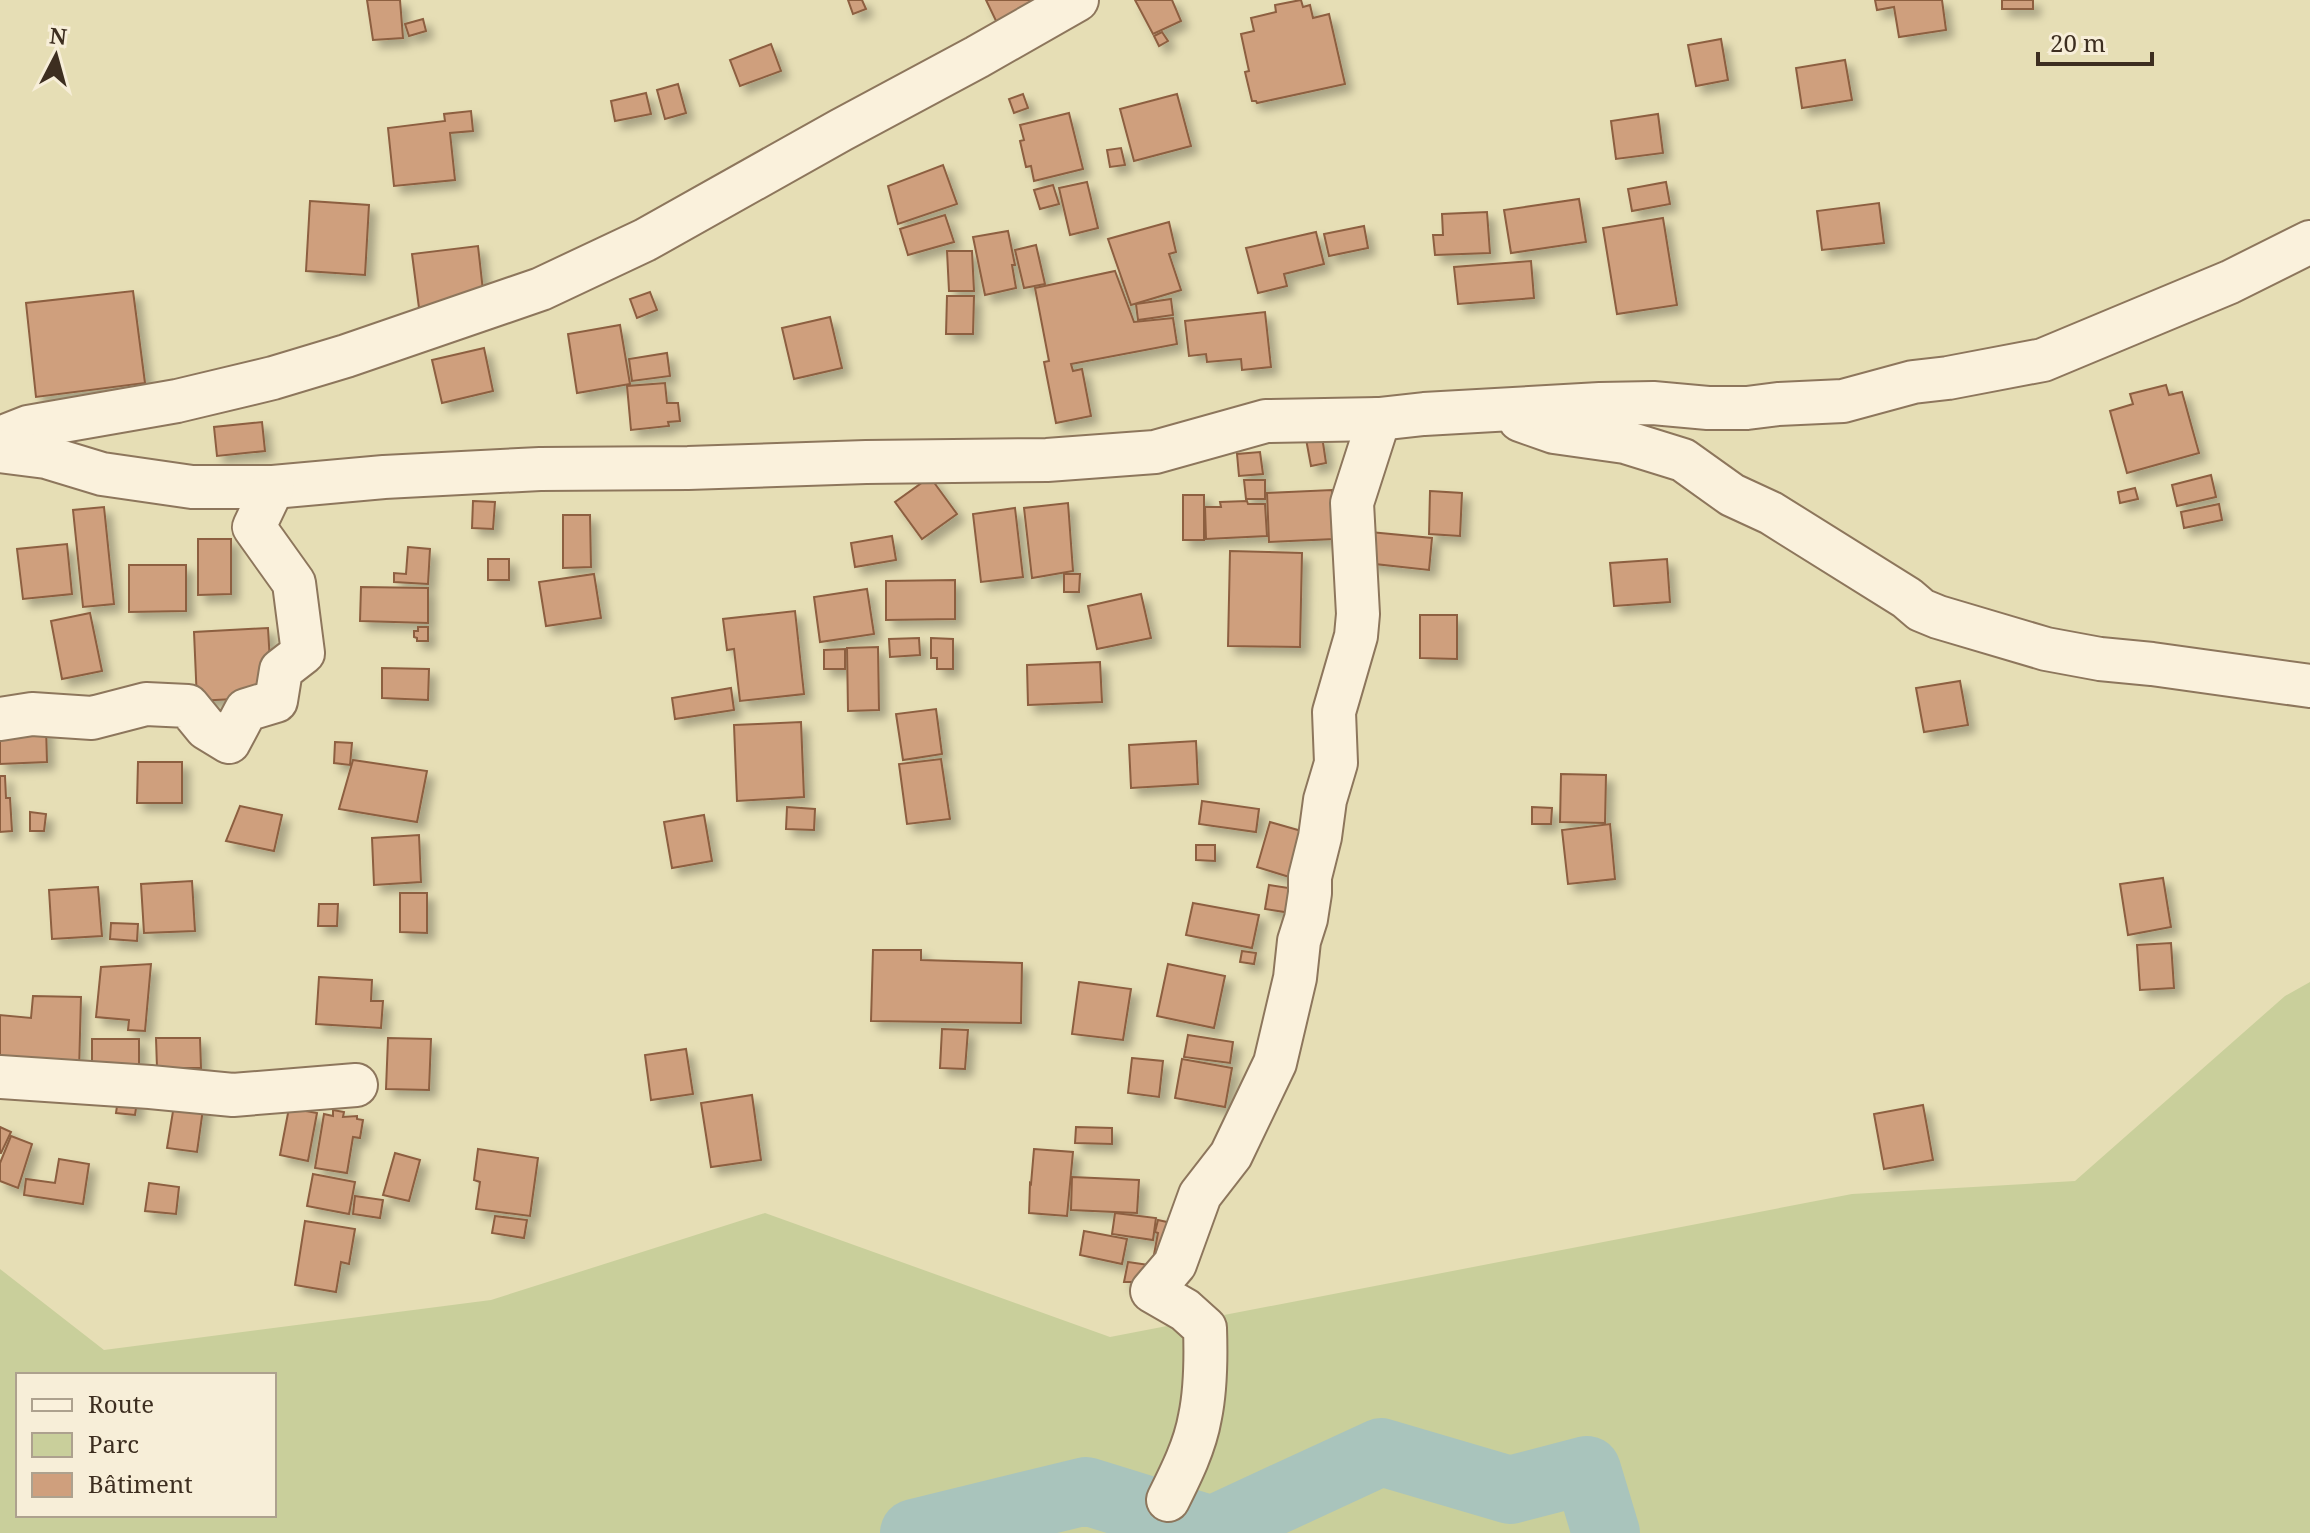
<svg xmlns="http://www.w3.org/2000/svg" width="2310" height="1533" viewBox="0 0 2310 1533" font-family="'Noto Serif',serif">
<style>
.farmland{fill:#e6deb5;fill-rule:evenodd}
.green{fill:#c9cf9b;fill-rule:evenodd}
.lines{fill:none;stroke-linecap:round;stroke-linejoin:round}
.river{stroke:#a9c4bc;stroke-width:68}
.building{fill:#cf9f7d;stroke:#8d5f41;stroke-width:2;filter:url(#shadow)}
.minor-casing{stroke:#8d765c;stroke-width:46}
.minor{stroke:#faf1dc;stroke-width:42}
</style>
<defs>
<filter id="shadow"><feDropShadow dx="7" dy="7" stdDeviation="4" flood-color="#0004"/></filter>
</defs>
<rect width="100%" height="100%" fill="#f0e4c8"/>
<!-- farmland -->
<path class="farmland" d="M0 0H2310V1533H0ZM18 1375H274V1515H18Z"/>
<!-- green -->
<path class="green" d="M2310 982V1533H0V1269L104 1350 491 1300 765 1213 1110 1337 1852 1194 2075 1181 2285 996ZM18 1375H274V1515H18Z"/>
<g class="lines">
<!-- river -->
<polyline class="river" points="914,1533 1086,1491 1212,1530 1381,1452 1510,1490 1587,1470 1606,1533"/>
</g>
<!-- building -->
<g class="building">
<polygon points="367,0 400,0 403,38 373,40"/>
<polygon points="848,0 862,0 866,9 853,14"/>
<polygon points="986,0 1043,0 997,23"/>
<polygon points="1135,0 1172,0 1181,21 1153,34"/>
<polygon points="1301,0 1303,7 1310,5 1313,18 1329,14 1345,84 1257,103 1256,101 1252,101 1245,72 1249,71 1241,34 1254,31 1251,18 1276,12 1275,5"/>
<polygon points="1875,0 1942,0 1946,30 1899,37 1894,7 1877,10"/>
<rect x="2002" y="0" width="31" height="9"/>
<polygon points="423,19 426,31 409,36 405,24"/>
<polygon points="1162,32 1168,41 1159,46 1154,36"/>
<polygon points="1721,39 1728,80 1696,86 1688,45"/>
<polygon points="771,44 781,71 740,86 730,60"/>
<polygon points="1845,60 1852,100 1802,108 1796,68"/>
<polygon points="678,84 686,113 665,119 657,90"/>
<polygon points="646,93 651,114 615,121 611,101"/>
<polygon points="1023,94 1028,108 1014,113 1009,99"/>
<polygon points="1177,94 1191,146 1134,161 1120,109"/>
<polygon points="471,111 473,131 450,133 455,180 394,186 388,128 445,121 444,114"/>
<polygon points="1069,113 1083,169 1034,181 1031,166 1026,167 1020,141 1024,140 1020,125"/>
<polygon points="1658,114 1663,153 1616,159 1611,121"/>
<polygon points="1121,148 1125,165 1110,167 1107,150"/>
<polygon points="943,165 957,204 898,224 888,186"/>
<polygon points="1087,182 1098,228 1070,235 1059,188"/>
<polygon points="1666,182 1670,204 1632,211 1628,189"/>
<polygon points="1053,185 1059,204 1040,209 1034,190"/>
<polygon points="1579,199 1586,242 1511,253 1504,210"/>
<polygon points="310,201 369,205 365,275 306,271"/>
<polygon points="1879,203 1884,243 1822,250 1817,211"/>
<polygon points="1487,212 1490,253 1435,255 1433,235 1443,235 1442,214"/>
<polygon points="945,215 954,242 908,255 900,229"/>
<polygon points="1663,218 1677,305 1617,314 1603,228"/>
<polygon points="1169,222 1176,252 1169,254 1181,290 1131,305 1108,239"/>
<polygon points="1364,226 1368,248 1329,256 1324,234"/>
<polygon points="1008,231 1015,265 1012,265 1016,288 985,295 973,237"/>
<polygon points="1316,232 1324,264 1284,274 1287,286 1258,293 1246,248"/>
<polygon points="1036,245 1045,284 1024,288 1015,250"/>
<polygon points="478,246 484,300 419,308 412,254"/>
<polygon points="947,251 972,251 974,291 949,291"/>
<polygon points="1531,261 1534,298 1458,304 1454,267"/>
<polygon points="1115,271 1134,322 1173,318 1177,344 1071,364 1073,371 1082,369 1091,416 1056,423 1044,362 1049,361 1035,288"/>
<polygon points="133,291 145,383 36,397 26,303"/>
<polygon points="650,292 657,310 637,318 630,299"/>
<polygon points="947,296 974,296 973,334 946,334"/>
<polygon points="1171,299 1173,315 1138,320 1136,304"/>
<polygon points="1265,312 1271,367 1242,370 1241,359 1207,362 1206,354 1189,356 1185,321"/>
<polygon points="830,317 842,368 794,379 782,328"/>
<polygon points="620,325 630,384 577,393 568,334"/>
<polygon points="484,348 493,391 442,403 432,360"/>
<polygon points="667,353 670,376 632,381 629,359"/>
<polygon points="665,383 667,403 678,403 680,421 668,422 669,426 631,430 627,386"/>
<polygon points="2166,385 2169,395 2182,392 2199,453 2127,473 2110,411 2133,404 2130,394"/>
<polygon points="262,422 265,451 217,456 214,427"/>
<polygon points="1322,436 1326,463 1311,466 1306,439"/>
<polygon points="1260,452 1263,474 1239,476 1237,454"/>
<polygon points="2211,475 2216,497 2177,506 2172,485"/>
<polygon points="930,477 957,514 922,539 895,502"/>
<polygon points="1244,480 1265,480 1265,499 1246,499"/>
<polygon points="2135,488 2138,499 2120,503 2118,492"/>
<polygon points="1332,490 1334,539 1269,542 1267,493"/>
<polygon points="1430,491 1462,493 1460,536 1429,534"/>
<rect x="1183" y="495" width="21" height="45"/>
<polygon points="473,501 495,502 493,529 472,528"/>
<polygon points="1247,501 1248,504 1265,504 1267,536 1206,539 1205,507 1221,507 1220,502"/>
<polygon points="1068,503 1073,571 1032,578 1024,508"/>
<polygon points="2219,504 2222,520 2184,528 2181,512"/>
<polygon points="104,507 114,604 83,607 73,510"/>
<polygon points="1015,508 1023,577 981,582 973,514"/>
<polygon points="563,515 590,515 591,567 563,568"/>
<polygon points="1370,532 1432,538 1429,570 1366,563"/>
<polygon points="892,536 896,560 855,567 851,543"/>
<polygon points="198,539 231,539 231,594 198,595"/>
<polygon points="67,544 72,594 23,599 17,549"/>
<polygon points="408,547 430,549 428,584 394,582 394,573 406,574"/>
<polygon points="1230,551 1302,553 1300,647 1228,646"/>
<rect x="488" y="559" width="21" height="21"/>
<polygon points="1667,559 1670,602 1614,606 1610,563"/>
<polygon points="129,565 186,565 186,611 129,612"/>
<polygon points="594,574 601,618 546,626 539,582"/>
<polygon points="1064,574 1080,574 1079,592 1064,592"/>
<polygon points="955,580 955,619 886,620 886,581"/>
<polygon points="361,587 428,588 428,623 360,621"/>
<polygon points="867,589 874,634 820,642 814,597"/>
<polygon points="1141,594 1151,638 1097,649 1088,606"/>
<polygon points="795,611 804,694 740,701 734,649 727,650 723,619"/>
<polygon points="90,613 102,671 62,679 51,621"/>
<polygon points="1420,615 1457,615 1457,659 1420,658"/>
<polygon points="418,627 428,627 428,641 417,641 417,638 414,637 414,631 418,631"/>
<polygon points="268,628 272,697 197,701 194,632"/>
<polygon points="919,638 920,655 890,657 889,639"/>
<polygon points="931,638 953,639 953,669 937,669 937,658 931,658"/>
<polygon points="878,647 879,710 848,711 847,648"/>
<polygon points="845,649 845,669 824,669 824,650"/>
<polygon points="1100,662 1102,702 1028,705 1027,665"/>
<polygon points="382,668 429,669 428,700 382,698"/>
<polygon points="1960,681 1968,725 1924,732 1916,688"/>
<polygon points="731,688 734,710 675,719 672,698"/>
<polygon points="936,709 942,754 903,760 896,714"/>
<polygon points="801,722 804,797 737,801 734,725"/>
<polygon points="46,726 47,762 0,764 0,728"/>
<polygon points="1196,741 1198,784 1131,788 1129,745"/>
<polygon points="335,742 352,743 350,765 334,763"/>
<polygon points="941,759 950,819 907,824 899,764"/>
<polygon points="353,760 427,771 417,822 339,809"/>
<polygon points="138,762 182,762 182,803 137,803"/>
<polygon points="1561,774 1606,775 1605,823 1560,822"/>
<polygon points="0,776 5,776 6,798 10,798 12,831 0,832"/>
<polygon points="1202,801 1259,809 1256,832 1199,824"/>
<polygon points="240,806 282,815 274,851 226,841"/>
<polygon points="787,807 815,809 814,830 786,829"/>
<polygon points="1532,807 1552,808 1551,824 1532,824"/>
<polygon points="30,812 46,814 44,831 30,831"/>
<polygon points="704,815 712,861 672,868 664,822"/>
<polygon points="1270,822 1312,834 1299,880 1257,867"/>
<polygon points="1610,824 1615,879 1568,884 1562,830"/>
<polygon points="419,835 421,882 374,885 372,838"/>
<polygon points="1196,845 1215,845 1215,861 1196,860"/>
<polygon points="2163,878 2171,927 2128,935 2120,884"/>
<polygon points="192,881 195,931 144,933 141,884"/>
<polygon points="1269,885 1295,889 1291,913 1265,909"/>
<polygon points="98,887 102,936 52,939 49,890"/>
<polygon points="400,893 427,893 427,933 400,932"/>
<polygon points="1193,903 1259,915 1252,948 1186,935"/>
<polygon points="319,904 338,904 337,926 318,926"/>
<polygon points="111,923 138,924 137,941 110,939"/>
<polygon points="2171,943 2174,988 2140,990 2137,945"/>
<polygon points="873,950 921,950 921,960 1022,963 1021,1023 871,1021"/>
<polygon points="1242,951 1256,953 1254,964 1240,962"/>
<polygon points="151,964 145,1031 128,1030 129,1020 96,1017 101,967"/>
<polygon points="1168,964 1225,976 1214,1028 1157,1016"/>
<polygon points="319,977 372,980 371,1001 383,1001 381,1028 316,1024"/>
<polygon points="1079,982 1131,989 1123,1040 1072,1034"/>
<polygon points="33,996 81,997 79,1071 0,1071 0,1015 31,1018"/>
<polygon points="942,1029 968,1030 965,1069 940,1068"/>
<polygon points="1188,1035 1233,1042 1230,1063 1184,1057"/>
<polygon points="156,1038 200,1038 201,1068 157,1068"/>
<polygon points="388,1038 431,1039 429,1090 386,1089"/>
<polygon points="92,1039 139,1039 139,1069 92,1068"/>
<polygon points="686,1049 693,1094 651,1100 645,1055"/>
<polygon points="1132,1058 1163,1061 1159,1097 1128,1093"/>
<polygon points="1182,1059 1232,1068 1225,1107 1175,1098"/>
<polygon points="119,1092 138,1095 135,1115 116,1113"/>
<polygon points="752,1095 761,1160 711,1167 701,1103"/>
<polygon points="175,1099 204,1102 197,1152 167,1148"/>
<polygon points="1923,1105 1933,1160 1884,1169 1874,1114"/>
<polygon points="289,1108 317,1113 308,1161 280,1155"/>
<polygon points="333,1110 344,1112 343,1117 357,1116 357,1119 363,1120 360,1138 353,1137 347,1173 315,1168 324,1114 333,1116"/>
<polygon points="0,1127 11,1132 1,1153 0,1153"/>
<polygon points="1076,1127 1112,1128 1112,1144 1075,1143"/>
<polygon points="11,1136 32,1144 18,1188 0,1181 0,1163"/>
<polygon points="478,1149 538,1158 530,1216 476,1209 480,1182 474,1180"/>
<polygon points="1034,1149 1073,1152 1067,1216 1029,1213 1030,1183 1031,1184"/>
<polygon points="395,1153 420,1160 409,1201 383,1195"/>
<polygon points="59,1159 89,1164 83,1204 24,1195 26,1179 55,1183"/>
<polygon points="313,1174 355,1182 349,1214 307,1206"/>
<polygon points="1072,1177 1139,1180 1137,1213 1071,1210"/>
<polygon points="149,1183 179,1187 176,1214 145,1211"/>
<polygon points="355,1196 383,1200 380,1218 353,1214"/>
<polygon points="1115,1213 1156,1218 1153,1240 1112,1234"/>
<polygon points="495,1216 527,1220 524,1238 492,1233"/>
<polygon points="1158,1220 1176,1224 1153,1260 1158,1233 1155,1232"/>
<polygon points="305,1221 355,1229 349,1264 341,1262 336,1292 295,1285"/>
<polygon points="1084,1231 1127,1239 1122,1264 1080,1255"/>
<polygon points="1128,1262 1149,1265 1140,1282 1124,1282"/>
</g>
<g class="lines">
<defs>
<g id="minor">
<polyline points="1520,420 1554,432 1625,442 1683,460 1732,495 1771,513 1907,598 1921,610 1938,617 2046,649 2100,659 2152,664 2310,686"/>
<polyline points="0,438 28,427 177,401 273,378 346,356 541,289 645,240 841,130 977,57 1077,0"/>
<polyline points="0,451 46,457 102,474 192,487 273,487 384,477 540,469 688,468 866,462 1047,460 1155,452 1266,421 1379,419 1424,414 1600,404 1653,403 1708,408 1747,408 1778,404 1843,401 1913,382 1948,378 2043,360 2230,282 2310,242"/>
<polyline points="0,719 32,714 92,718 146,704 188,706 206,728 229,742 246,710 276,701 281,670 303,653 294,583 254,527 273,487"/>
<polyline points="0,1077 150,1087 233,1095 356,1085"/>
<path d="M1168 1500C1181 1474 1195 1446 1200 1417 1206 1388 1206 1357 1205 1328L1185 1310 1152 1291 1175 1264 1200 1195 1231 1155 1275 1063 1295 978 1299 941 1306 919 1310 893V877L1320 837 1325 800 1336 763 1334 712 1356 636 1358 614 1352 503 1379 419"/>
</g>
</defs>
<!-- minor casing -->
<use href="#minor" class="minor-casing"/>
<!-- minor -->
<use href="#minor" class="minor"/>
</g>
<!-- legend -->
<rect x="16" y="1373" width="260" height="144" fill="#f7eed8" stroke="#ada18e" stroke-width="2"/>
<rect x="32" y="1399" width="40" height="12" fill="#faf1dc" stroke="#ada18e" stroke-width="2"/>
<text x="88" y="1413" font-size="24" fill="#3d2e20">Route</text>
<rect x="32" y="1433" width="40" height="24" fill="#c9cf9b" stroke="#ada18e" stroke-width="2"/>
<text x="88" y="1453" font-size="24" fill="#3d2e20">Parc</text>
<rect x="32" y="1473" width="40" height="24" fill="#cf9f7d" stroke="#ada18e" stroke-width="2"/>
<text x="88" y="1493" font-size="24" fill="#3d2e20">Bâtiment</text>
<!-- north arrow -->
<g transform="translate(56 56) rotate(6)" stroke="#f7eed8" stroke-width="6" paint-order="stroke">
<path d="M0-6L14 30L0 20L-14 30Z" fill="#3d2e20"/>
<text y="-12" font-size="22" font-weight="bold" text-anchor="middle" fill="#3d2e20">N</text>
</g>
<!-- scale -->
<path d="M2038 52v12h114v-12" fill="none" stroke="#3d2e20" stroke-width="4"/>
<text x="2050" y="52" font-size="24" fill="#3d2e20" stroke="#f7eed8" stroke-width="6" paint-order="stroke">20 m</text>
</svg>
